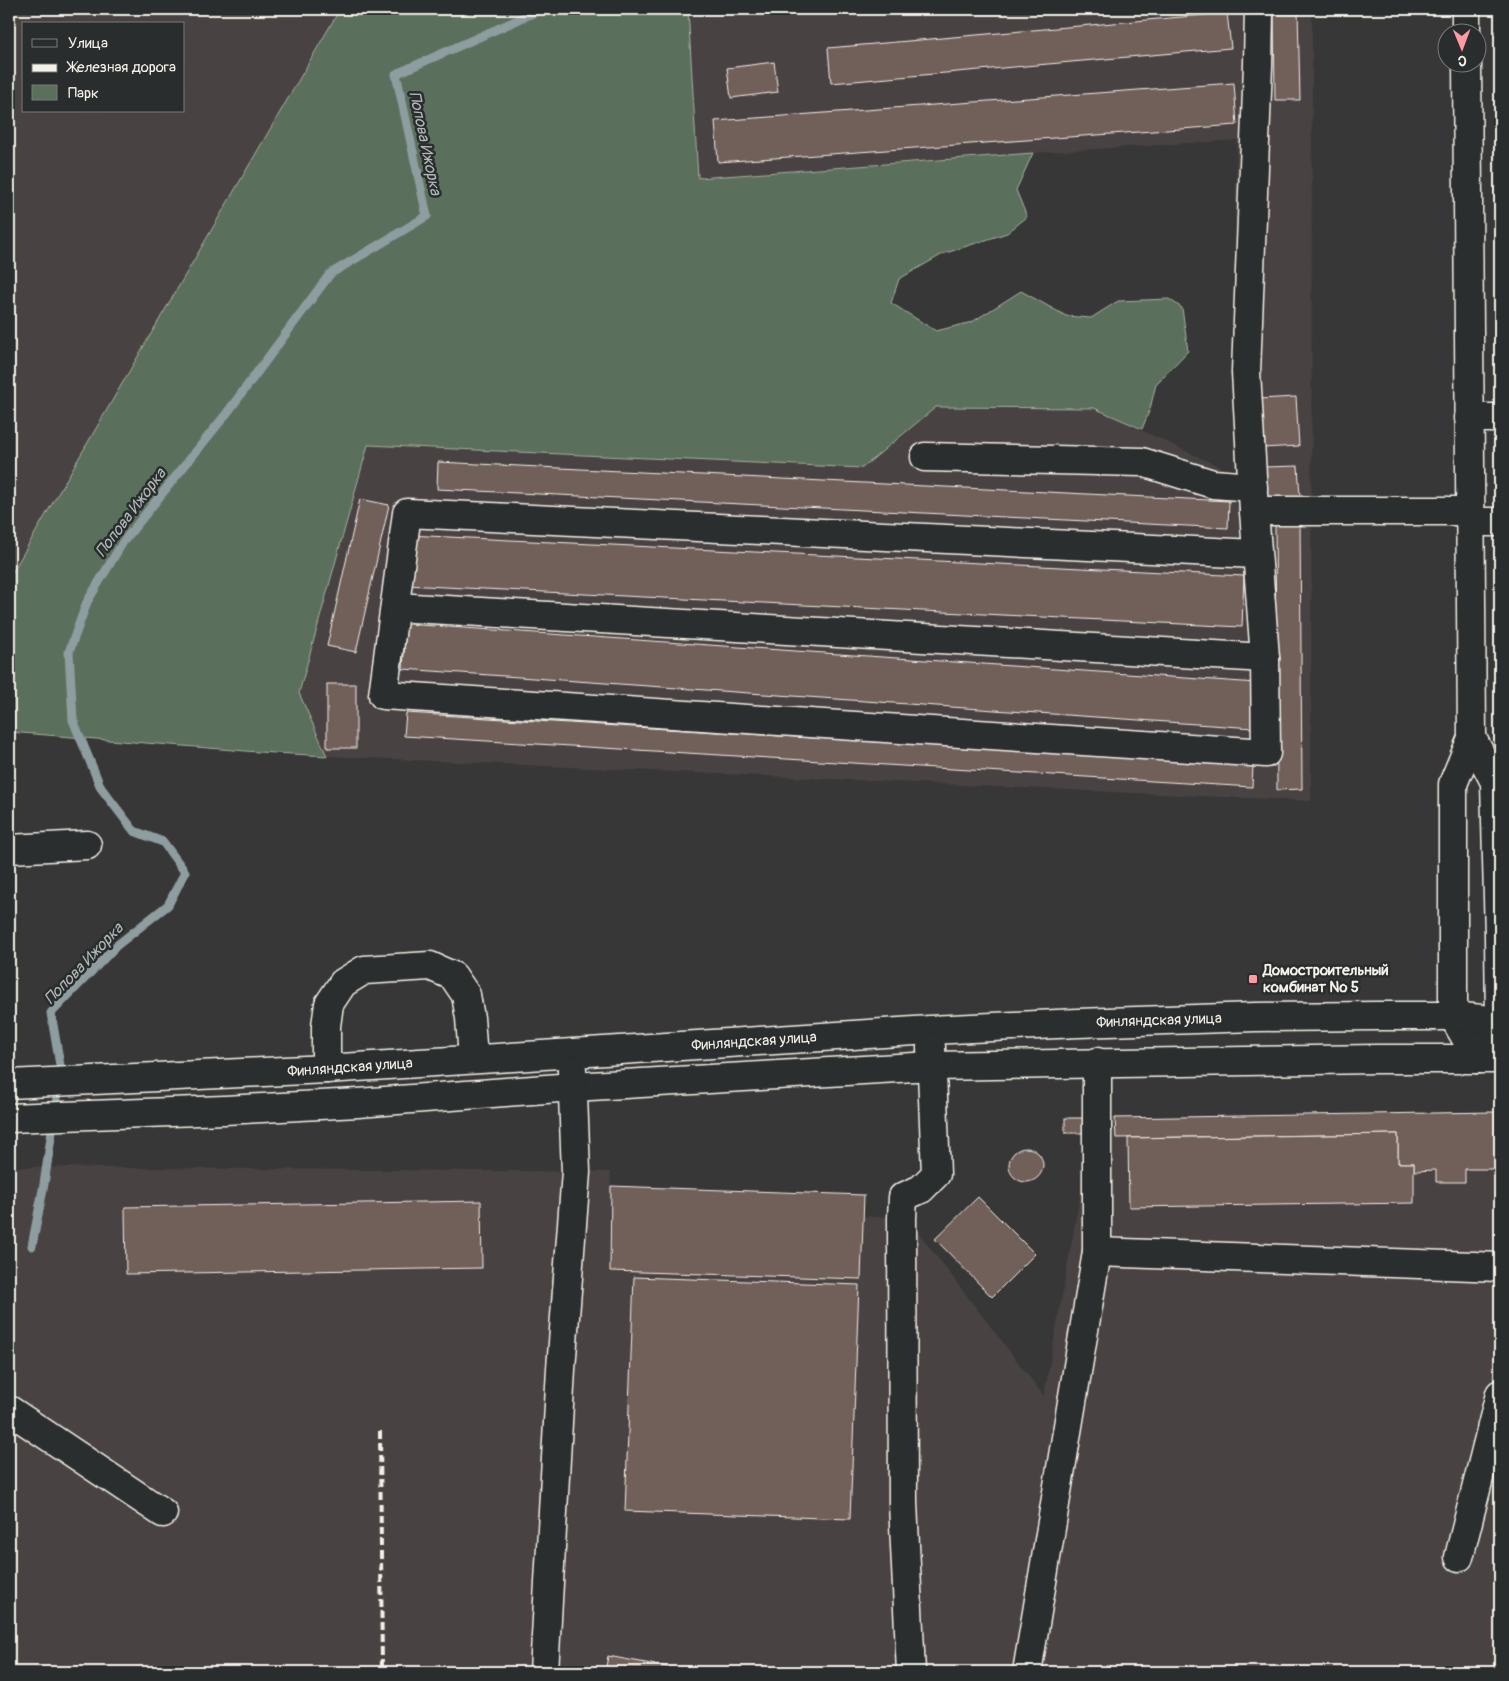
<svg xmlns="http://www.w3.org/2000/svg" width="1509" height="1681" viewBox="0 0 1509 1681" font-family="Pangolin,sans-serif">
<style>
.built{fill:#494342;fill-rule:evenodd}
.green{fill:#5a705b;stroke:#a7b0a2}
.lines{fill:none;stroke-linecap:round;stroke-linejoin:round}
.stream{stroke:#8e9d9f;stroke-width:9}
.building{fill:#715f5a;stroke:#f4f1e8}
.minor-casing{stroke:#f4f1e8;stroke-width:31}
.minor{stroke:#2a2d2e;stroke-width:28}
.rail{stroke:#f4f1e8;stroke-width:4;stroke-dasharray:8 4;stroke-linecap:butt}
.poi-dot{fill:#ff9aa2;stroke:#2a2d2e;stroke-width:2}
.labels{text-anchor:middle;stroke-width:5;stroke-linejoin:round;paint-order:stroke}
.poi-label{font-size:15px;font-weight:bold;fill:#f4f1e8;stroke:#2a2d2e;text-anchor:start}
.street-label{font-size:15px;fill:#f4f1e8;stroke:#2a2d2e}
.water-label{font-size:16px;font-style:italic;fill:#b0b9b7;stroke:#2a2d2e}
</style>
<rect width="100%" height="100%" fill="#383737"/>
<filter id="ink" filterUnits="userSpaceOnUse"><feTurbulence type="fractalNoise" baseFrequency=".02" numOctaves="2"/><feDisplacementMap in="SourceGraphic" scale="10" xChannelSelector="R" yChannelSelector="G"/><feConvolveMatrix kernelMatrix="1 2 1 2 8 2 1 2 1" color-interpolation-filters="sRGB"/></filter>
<g filter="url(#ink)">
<!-- built -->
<g class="built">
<path d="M9 9H340L9 578ZM24 24H184V111H24Z"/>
<polygon points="688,9 1312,9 1311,801 327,756 299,693 368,445 862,468 936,407 1094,408 1235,474 1232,381 1237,140 1033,153 698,178"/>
<polygon points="1500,1112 1500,1672 9,1672 9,1167 610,1172 612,1206 902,1218 920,1235 1044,1396 1086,1163 1098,1118"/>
</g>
<!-- green -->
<polygon class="green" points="340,9 688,9 698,178 1033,153 1016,190 1027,217 1007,233 943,254 899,279 891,303 936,331 972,322 1021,291 1066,316 1091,318 1118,301 1169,299 1182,308 1188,351 1156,384 1150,409 1142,429 1094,408 936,407 862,468 368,445 299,693 327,756 258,752 9,732 9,578"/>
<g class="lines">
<!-- stream -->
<polyline class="stream" points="32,1246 44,1184 61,1071 51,1013 116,946 168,905 185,872 163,842 134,831 101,788 73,720 69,652 87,602 123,542 227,413 330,274 427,216 396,74 542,9"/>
</g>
<!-- building -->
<g class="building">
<polygon points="1274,9 1298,9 1300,100 1275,100"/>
<polygon points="1227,13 1231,48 831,83 828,48"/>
<polygon points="774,62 778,92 731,98 727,68"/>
<polygon points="1234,83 1237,125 718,162 715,121"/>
<polygon points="1296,397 1299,446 1262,448 1259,399"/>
<polygon points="438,462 1229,501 1228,528 437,489"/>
<polygon points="1298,466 1300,497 1266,498 1265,467"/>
<polygon points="360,499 389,505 356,652 327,646"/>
<polygon points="1275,522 1300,522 1302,789 1277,790"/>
<polygon points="408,535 1244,576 1242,627 405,585"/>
<polygon points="406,624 1257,683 1254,728 403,669"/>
<rect x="327" y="684" width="29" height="64"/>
<polygon points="406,713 1253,765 1252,787 404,736"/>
<polygon points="1496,1112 1497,1169 1465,1169 1465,1182 1436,1182 1436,1170 1414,1171 1414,1163 1398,1163 1398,1134 1116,1138 1115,1118"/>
<rect x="1065" y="1118" width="23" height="15"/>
<polygon points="1398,1134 1398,1163 1414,1163 1414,1203 1129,1207 1128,1138"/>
<circle cx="1026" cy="1165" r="17"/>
<polygon points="611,1186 864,1195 861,1279 610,1271"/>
<polygon points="978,1197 1035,1254 992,1297 935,1239"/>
<polygon points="481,1201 482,1268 126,1274 125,1207"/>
<polygon points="634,1277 859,1285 850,1519 625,1511"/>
<polygon points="608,1656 694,1672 605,1672"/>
</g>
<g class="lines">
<defs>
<g id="minor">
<polyline points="1466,9 1466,32"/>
<polyline points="1467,62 1472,738 1453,784 1453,1016 1478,1059"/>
<polyline points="1469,418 1500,418"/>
<polyline points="925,457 1142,462 1213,484 1253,487"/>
<polyline points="1254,511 1246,372 1258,65 1259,9"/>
<polyline points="1470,522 1500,522"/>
<polyline points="1256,554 407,513 383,695 1266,753 1265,658 1254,511 1470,511"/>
<polyline points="395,607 1265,658"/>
<polyline points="1472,738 1495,782 1499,936 1500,1021 1478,1059"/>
<polyline points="9,849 87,845"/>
<polyline points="326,1069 326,1026 329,1004 343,983 364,970 430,966 453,976 466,995 470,1018 473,1058"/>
<polyline points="9,1084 326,1069 930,1030 1078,1023 1255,1017 1378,1016 1453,1016 1500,1021"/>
<polyline points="9,1118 225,1110 358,1103 573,1087 932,1066 1377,1059 1500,1059"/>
<polyline points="1097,1252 1500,1267"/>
<polyline points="9,1410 163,1513"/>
<polyline points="1459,1557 1500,1394"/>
<polyline points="544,1672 561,1369 576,1172 572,1070"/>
<polyline points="911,1672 903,1503 902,1218 903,1197 921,1189 936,1174 931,1047"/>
<polyline points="1027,1672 1097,1252 1097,1062"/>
</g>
</defs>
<!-- minor casing -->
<use href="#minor" class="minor-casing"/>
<!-- minor -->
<use href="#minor" class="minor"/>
<!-- rail -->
<polyline class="rail" points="380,1431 382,1672"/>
</g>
</g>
<!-- markers -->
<rect class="poi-dot" x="1248" y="974" width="10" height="10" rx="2.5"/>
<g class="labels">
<!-- poi labels -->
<g class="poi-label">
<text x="1263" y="975">Домостроительный<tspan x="1263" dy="17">комбинат № 5</tspan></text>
</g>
<!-- street labels -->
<g class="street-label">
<text transform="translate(1159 1020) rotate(-2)" y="5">Финляндская улица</text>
<text transform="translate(754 1041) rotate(-4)" y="5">Финляндская улица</text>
<text transform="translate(350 1067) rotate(-4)" y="5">Финляндская улица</text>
</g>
<!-- water labels -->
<g class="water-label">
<text transform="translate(426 143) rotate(78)" y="6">Попова Ижорка</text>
<text transform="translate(130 512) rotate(-53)" y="6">Попова Ижорка</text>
<text transform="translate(83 963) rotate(-46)" y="6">Попова Ижорка</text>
</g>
</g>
<!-- margin -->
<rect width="1509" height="1681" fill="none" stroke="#2a2d2e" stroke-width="30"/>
<rect x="15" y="15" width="1479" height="1651" fill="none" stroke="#f4f1e8" stroke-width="2" filter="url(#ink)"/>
<!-- legend -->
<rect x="22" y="22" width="162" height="90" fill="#2a2d2e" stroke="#7b7b78"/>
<rect x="32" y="39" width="25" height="8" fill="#2a2d2e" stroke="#7b7b78"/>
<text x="68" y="48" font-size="15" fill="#f4f1e8">Улица</text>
<rect x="32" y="64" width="25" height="8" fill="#f4f1e8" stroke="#7b7b78"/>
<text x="68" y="72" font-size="15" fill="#f4f1e8">Железная дорога</text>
<rect x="32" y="85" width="25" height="15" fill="#5a705b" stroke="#7b7b78"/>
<text x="68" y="98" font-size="15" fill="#f4f1e8">Парк</text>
<!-- north arrow -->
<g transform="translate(1462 48) rotate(179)"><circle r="24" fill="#2a2d2e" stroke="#7b7b78"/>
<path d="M0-4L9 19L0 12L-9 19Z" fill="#ff9aa2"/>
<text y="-8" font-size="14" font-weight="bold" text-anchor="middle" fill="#f4f1e8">С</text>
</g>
</svg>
